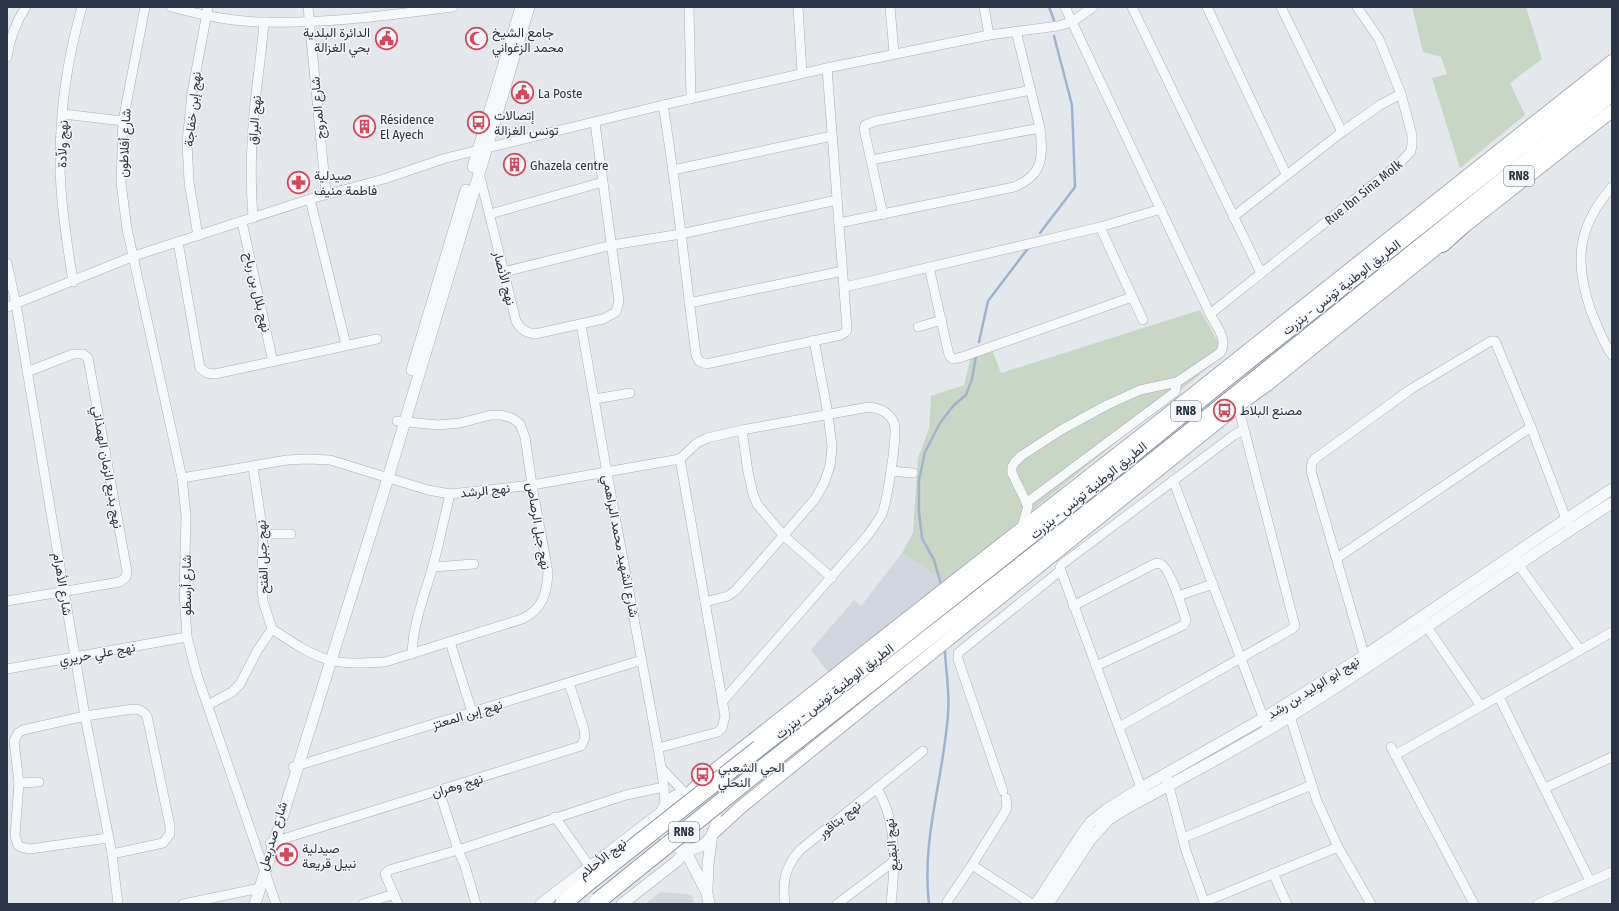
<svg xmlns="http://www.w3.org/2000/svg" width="1619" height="911" viewBox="0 0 1619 911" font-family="'Fira Sans Condensed',Vazirmatn,sans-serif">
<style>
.built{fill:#d2d6de}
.green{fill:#c9d6c5}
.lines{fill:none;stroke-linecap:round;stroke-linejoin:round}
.stream{stroke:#9fb4cc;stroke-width:2.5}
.minor-casing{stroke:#a9aeb7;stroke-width:10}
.tertiary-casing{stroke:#a9aeb7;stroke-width:12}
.secondary-casing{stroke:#a9aeb7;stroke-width:14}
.motorway-casing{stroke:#8b94a3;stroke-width:18}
.minor{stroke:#f7f8fa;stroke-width:9}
.tertiary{stroke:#f7f8fa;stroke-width:11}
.secondary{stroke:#fff;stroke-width:12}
.motorway{stroke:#fff;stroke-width:16}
.motorway-bridge-casing{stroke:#8b94a3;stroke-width:18;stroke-linecap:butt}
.motorway-bridge{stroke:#fff;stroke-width:16}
.labels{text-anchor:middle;stroke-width:3;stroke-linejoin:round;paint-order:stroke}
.shield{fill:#f4f6f9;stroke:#676e7b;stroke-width:1}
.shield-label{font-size:12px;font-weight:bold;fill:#2b3445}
.poi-label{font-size:13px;fill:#2b3445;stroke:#f4f6f9;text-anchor:start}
.street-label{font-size:13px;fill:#2b3445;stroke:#f4f6f9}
</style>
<rect width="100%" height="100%" fill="#e4e7ec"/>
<!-- built -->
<g class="built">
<polygon points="902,553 945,581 828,672 811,650 854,600 861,606"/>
<polygon points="661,892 692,895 694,904 645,904"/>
</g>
<!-- green -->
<g class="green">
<polygon points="1412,7 1526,7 1542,59 1510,83 1525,115 1460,168 1432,78 1447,74 1441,57 1423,52"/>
<polygon points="1200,310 1225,354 945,581 902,553 913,533 918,458 929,429 931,396 964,385 971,356 992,350 1001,373"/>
</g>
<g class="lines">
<!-- stream -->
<g class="stream">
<polyline points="1049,7 1054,20"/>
<polyline points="1040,233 1075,187 1072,105 1054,36"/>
<polyline points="979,342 988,301 1029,247"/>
<polyline points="941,584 934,560 922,538 919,512 919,480 925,452 940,423 954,405 966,395 972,379 976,356"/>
<path d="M929 904C921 839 944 777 948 713 950 693 946 672 945 652"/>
</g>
<defs>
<g id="minor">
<polyline points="145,7 123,121 121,183 127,229 182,478 186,516 184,592 187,637 197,675 276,904"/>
<path d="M171 7C202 15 233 22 265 22 327 24 391 15 453 7"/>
<polyline points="308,7 326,194"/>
<polyline points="689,7 691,99"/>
<polyline points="798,7 802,73"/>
<polyline points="890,7 894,53"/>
<polyline points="984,7 989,35"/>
<polyline points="1132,7 1261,273"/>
<polyline points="1207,7 1286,174"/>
<polyline points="1281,7 1342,132"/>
<path d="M7 57C10 38 15 23 26 7"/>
<path d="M663 105C677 188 685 272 696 355L699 361 706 364 841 335 846 332 847 329 827 68"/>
<polyline points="63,114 123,121"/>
<polyline points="871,160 1040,128"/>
<polyline points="673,170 832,136"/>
<path d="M479 173 516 321C520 329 526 333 535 334L603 319 616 312 619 301 618 294 595 123"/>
<path d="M1612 187C1577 227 1574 262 1591 311 1597 326 1603 342 1612 355"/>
<polyline points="310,199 346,345"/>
<polyline points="490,214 603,182"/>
<polyline points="883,215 864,129 865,125 876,121 1031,90"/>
<polyline points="1233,217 1342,132 1380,105 1401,94"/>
<path d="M253 218C250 179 251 141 255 102 258 75 262 49 264 22"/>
<polyline points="242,222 273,362"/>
<path d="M839 223 1014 187C1044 175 1043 156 1040 128L1016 31"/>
<polyline points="1100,227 1143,320"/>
<polyline points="198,236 189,182 187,142 192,93 208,7"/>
<polyline points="178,242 200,368 207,373 215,374 377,339"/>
<polyline points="7,263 16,304 85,716 112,854 118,904"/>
<polyline points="929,267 949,355 953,359 962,357 1132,297"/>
<polyline points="503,272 612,245 681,234 837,200"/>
<path d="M73 282C67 242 60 201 60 161 60 109 68 56 82 7"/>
<polyline points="845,287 1100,227 1161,209"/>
<polyline points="689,303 843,271"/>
<polyline points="7,307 134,256 310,199 384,179 446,158 663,105 827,68 989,35 1058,26 1072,22 1093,7"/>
<polyline points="1210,314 1400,163 1411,151 1412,144 1412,135 1401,94 1379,39 1357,7"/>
<polyline points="581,324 607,473 658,748 664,787 665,806"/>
<polyline points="918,327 942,320"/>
<polyline points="595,399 630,393"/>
<polyline points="742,430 748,472 753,494 757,504 784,536 832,578"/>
<path d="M253 467 263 534 262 586 263 601 272 629C289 640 307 653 326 659 345 665 367 663 385 662L522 619C543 609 547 593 548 572L532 485 525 437 520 424 512 418 501 415H491L460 423 438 425 397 421"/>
<polyline points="891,471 913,473"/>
<path d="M182 478 287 460 307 459 330 460 428 490 450 494 532 485 680 459 697 443 707 438 742 430 869 407C880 408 889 412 894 423 898 435 887 501 882 514 878 521 873 528 868 535L722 702"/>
<polyline points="1173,480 1268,730"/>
<polyline points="1026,503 1175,392 1177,382"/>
<path d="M1022 527 1028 506 1012 473V467L1015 462 1021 456 1061 430 1107 405 1140 390 1177 382 1220 353C1229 340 1216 326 1210 314L1065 7"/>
<polyline points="263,534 291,534"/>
<polyline points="1337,558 1531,427"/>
<polyline points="1515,560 1580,650"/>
<polyline points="433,567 474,564"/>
<polyline points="1178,596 1213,584"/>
<polyline points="7,601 120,582 126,577 127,571 88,358 83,354 73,354 27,372"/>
<polyline points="705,602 728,596 736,590 815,499 824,483 830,466 832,447 828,414 814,340"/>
<path d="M1073 606 1154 564 1159 563C1170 566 1182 608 1186 620L1184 625 1096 666"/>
<polyline points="1423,621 1481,706"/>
<polyline points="450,642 472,712"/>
<path d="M412 654C413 624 424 597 432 569 439 544 444 519 450 494"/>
<polyline points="1366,661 1311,471 1312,462 1316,458 1411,389 1491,341 1495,341 1531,427 1568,524"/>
<polyline points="7,669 187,637"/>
<polyline points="1499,697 1590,881"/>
<polyline points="208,705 232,692 240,684 257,651 272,629"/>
<polyline points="1119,727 1292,629 1295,626 1238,406"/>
<polyline points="1391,747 1474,904"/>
<polyline points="658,748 718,732 722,728 725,716 680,459"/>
<polyline points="1395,755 1612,632"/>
<polyline points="293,767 642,660"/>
<polyline points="661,768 685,793"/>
<polyline points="1167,779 1186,851 1205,904"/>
<polyline points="19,783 39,782"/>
<path d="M877 788C881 796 886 805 888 814 896 840 894 877 891 904"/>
<polyline points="1545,788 1612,757"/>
<polyline points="439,790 458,850 465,866 476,904"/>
<polyline points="1003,791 958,659 958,653 1060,571"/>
<polyline points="1143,793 1060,568 1061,565 1234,435 1243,430"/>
<polyline points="555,817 590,867"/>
<path d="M108 838 30 849 21 847 18 845 15 836 19 783 14 741 18 733 23 730 85 716 133 709C140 709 143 711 147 716L170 826V834L163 843 112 854"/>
<polyline points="1183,838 1312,785"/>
<polyline points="270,843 581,746 585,738 584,729 569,683"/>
<polyline points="1338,847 1371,904"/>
<polyline points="972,865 1032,904"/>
<polyline points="1273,873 1287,904"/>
<polyline points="947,902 972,865 1005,812 1007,807 1006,798"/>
<polyline points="1204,902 1338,847 1317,801 1286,704"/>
<polyline points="183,904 260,888"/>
<polyline points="363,904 394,894"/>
<polyline points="398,904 385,874 389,870 458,850 626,795 664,787"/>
<path d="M785 904C782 881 785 867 800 850L923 751"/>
<polyline points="837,904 893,862"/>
<polyline points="1538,904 1612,872"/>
</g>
<g id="tertiary">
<polyline points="473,167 521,7"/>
<polyline points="412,370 466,190"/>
<circle cx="688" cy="821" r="28"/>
<polyline points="688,849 688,856 707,893 709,904"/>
<polyline points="707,889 708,864 712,834"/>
<polyline points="255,904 388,478 529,7"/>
<polyline points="541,904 662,812"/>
<polyline points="622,904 677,861 687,849"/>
<polyline points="1036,904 1082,834 1091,822 1106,810 1141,788 1264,718 1364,656 1538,538 1612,489"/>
<path d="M1048 904 1090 840 1108 820 1125 809C1180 779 1236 750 1289 717 1399 649 1503 572 1612 503"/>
</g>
<g id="secondary">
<path d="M690 793 702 780C854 659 1007 540 1160 420 1311 300 1461 180 1612 61"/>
<polyline points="714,832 741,807 1238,406 1267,385 1442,244 1612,111"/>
</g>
<g id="motorway">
<polyline points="1442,244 1462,226"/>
<polyline points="759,748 862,669 1111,472 1238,369 1612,74"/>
<polyline points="770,762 1132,478 1612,93"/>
<polyline points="563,904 589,882"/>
</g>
</defs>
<!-- minor casing -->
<use href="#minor" class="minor-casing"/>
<!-- tertiary casing -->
<use href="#tertiary" class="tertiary-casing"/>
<!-- secondary casing -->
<use href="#secondary" class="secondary-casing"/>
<!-- motorway casing -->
<use href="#motorway" class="motorway-casing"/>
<!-- minor -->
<use href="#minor" class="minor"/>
<!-- tertiary -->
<use href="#tertiary" class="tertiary"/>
<!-- secondary -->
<use href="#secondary" class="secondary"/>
<!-- motorway -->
<use href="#motorway" class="motorway"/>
<defs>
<g id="motorway-bridge">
<polyline points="589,882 759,748"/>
<polyline points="598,901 770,762"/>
</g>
</defs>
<!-- motorway-bridge casing -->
<use href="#motorway-bridge" class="motorway-bridge-casing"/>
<!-- motorway-bridge -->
<use href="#motorway-bridge" class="motorway-bridge"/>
</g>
<!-- icons -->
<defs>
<symbol id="civic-ring" viewBox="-11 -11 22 22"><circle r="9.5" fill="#f4f6f9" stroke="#d1495b" stroke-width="1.5"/><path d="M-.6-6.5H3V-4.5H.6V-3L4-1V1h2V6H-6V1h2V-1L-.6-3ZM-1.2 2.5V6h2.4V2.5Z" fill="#d1495b"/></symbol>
<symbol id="mosque-ring" viewBox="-11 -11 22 22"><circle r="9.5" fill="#f4f6f9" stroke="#d1495b" stroke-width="1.5"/><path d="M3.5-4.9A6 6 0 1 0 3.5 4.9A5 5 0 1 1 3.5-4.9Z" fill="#d1495b"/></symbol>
<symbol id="bus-ring" viewBox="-11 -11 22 22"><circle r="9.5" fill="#f4f6f9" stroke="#d1495b" stroke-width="1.5"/><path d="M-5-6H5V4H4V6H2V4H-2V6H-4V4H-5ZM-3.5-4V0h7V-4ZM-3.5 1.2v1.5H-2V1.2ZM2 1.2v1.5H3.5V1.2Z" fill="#d1495b"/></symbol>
<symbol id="building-ring" viewBox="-11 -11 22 22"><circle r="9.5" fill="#f4f6f9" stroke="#d1495b" stroke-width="1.5"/><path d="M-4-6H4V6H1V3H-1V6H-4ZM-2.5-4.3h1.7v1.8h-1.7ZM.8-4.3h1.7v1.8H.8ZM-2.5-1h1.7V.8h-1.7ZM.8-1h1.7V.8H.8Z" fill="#d1495b"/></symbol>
<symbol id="pharmacy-ring" viewBox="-11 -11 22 22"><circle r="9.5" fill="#f4f6f9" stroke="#d1495b" stroke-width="1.5"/><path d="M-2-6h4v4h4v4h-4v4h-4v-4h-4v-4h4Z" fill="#d1495b"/></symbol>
</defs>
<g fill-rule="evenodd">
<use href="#civic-ring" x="374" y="26" width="25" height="25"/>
<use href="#mosque-ring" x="464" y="26" width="25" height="25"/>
<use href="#civic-ring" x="510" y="80" width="25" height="25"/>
<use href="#bus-ring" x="466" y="110" width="25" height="25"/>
<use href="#building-ring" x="352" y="114" width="25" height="25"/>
<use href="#building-ring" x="502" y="152" width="25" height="25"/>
<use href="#pharmacy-ring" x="286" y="170" width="25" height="25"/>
<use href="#bus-ring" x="1212" y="398" width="25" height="25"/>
<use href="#bus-ring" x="690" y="762" width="25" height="25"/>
<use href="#pharmacy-ring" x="274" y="842" width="25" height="25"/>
</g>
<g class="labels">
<!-- shield labels -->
<g class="shield">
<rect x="1504" y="166" width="30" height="20" rx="3"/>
<rect x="1171" y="401" width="30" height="20" rx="3"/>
<rect x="669" y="822" width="30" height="20" rx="3"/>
</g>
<g class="shield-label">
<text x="1519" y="180">RN8</text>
<text x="1186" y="415">RN8</text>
<text x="684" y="836">RN8</text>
</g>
<!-- poi labels -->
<g class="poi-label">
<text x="370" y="37" text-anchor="end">الدائرة البلدية<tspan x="370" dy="15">بحي الغزالة</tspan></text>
<text x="492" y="37">جامع الشيخ<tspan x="492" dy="15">محمد الزغواني</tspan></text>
<text x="538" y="98">La Poste</text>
<text x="494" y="120">إتصالات<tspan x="494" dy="15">تونس الغزالة</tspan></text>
<text x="380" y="124">Résidence<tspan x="380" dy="15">El Ayech</tspan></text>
<text x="530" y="170">Ghazela centre</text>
<text x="314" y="180">صيدلية<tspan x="314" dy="15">فاطمة منيف</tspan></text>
<text x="1240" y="415">مصنع البلاط</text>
<text x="718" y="772">الحي الشعبي<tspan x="718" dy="15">النحلي</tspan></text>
<text x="302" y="853">صيدلية<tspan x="302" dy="15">نبيل قريعة</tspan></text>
</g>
<!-- street labels -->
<g class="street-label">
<text transform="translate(317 108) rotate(-95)" y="5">شارع المروج</text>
<text transform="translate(192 109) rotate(-84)" y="5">نهج إبن خفاجة</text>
<text transform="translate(254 120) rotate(-85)" y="5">نهج البراق</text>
<text transform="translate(124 143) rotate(-87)" y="5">شارع أفلاطون</text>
<text transform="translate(62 144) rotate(-88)" y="5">نهج ولاّدة</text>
<text transform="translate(1363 192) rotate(-39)" y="5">Rue Ibn Sina Molk</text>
<text transform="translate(505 278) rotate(76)" y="5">نهج الأنصار</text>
<text transform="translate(1341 287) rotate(-38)" y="5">الطريق الوطنية تونس - بنزرت</text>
<text transform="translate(258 292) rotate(77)" y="5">نهج بلال بن رباح</text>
<text transform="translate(108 467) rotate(80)" y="5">نهج بديع الزمان الهمذاني</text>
<text transform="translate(485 490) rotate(-6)" y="5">نهج الرشد</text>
<text transform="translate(1088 490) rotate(-39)" y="5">الطريق الوطنية تونس - بنزرت</text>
<text transform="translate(539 526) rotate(80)" y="5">نهج جبل الرصاص</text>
<text transform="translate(621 546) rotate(79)" y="5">شارع الشهيد محمد البراهمي</text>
<text transform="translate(262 557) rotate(-92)" y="5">نهج جبل الفتح</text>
<text transform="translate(63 584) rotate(81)" y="5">شارع الأهرام</text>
<text transform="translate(186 585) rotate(-90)" y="5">شارع أرسطو</text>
<text transform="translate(97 653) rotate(-10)" y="5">نهج علي حريري</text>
<text transform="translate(1313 687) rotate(-32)" y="5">نهج ابو الوليد بن رشد</text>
<text transform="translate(834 691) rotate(-38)" y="5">الطريق الوطنية تونس - بنزرت</text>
<text transform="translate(467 714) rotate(-17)" y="5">نهج إبن المعتز</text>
<text transform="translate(457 785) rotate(-17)" y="5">نهج وهران</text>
<text transform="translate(839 819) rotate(-39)" y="5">نهج بتاقور</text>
<text transform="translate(272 836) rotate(-73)" y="5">شارع صدربعل</text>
<text transform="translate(891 845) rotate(-95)" y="5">نهج البقيع</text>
<text transform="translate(602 858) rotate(-38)" y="5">نهج الأحلام</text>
</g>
</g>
<!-- border -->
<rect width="1619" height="911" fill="none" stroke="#2b3445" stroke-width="16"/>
</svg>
